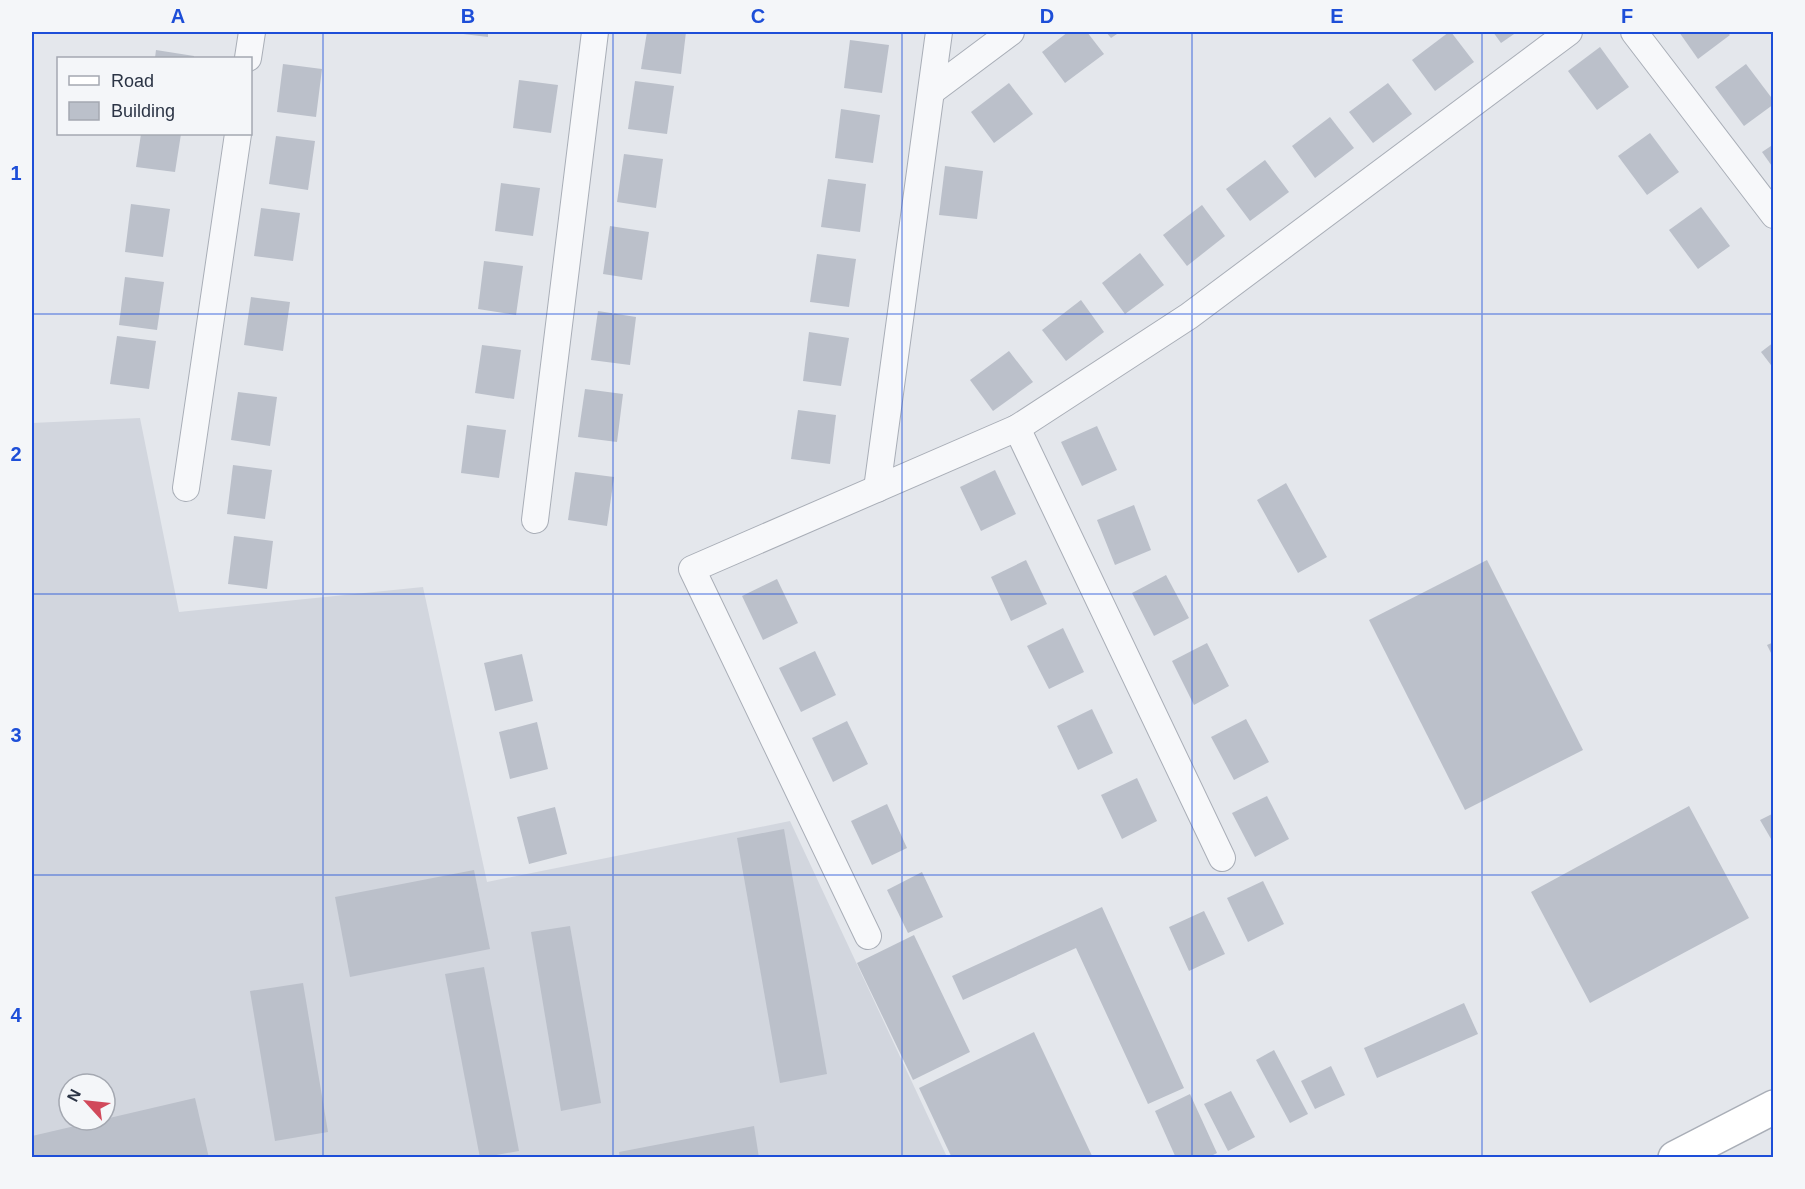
<svg xmlns="http://www.w3.org/2000/svg" width="1805" height="1189" viewBox="0 0 1805 1189" font-family="Helvetica,sans-serif">
<style>
.built{fill:#d2d6de;fill-rule:evenodd}
.building{fill:#bbc0ca}
.lines{fill:none;stroke-linecap:round;stroke-linejoin:round}
.street-casing{stroke:#a9aeb7;stroke-width:28}
.secondary-casing{stroke:#a9aeb7;stroke-width:36}
.street{stroke:#f7f8fa;stroke-width:26}
.secondary{stroke:#fff;stroke-width:33}
.grid{fill:none;stroke:#1d4ed8;stroke-width:1.5;stroke-opacity:0.55}
.neatline{fill:none;stroke:#1d4ed8;stroke-width:2}
.grid-label{font-size:20px;text-anchor:middle;font-weight:bold;fill:#1d4ed8}
</style>
<rect width="100%" height="100%" fill="#e4e7ec"/>
<!-- built -->
<path class="built" d="M140 418 179 612 423 587 487 882 790 821 947 1157H32V423ZM69 1084H105V1120H69Z"/>
<!-- building -->
<g class="building">
<polygon points="455,32 488,32 488,37 455,33"/>
<polygon points="647,32 686,32 681,74 641,69"/>
<polygon points="1068,32 1087,32 1104,54 1065,83 1042,52"/>
<polygon points="1106,32 1120,32 1111,38"/>
<polygon points="1449,32 1451,32 1474,62 1435,91 1412,60"/>
<polygon points="1493,32 1517,32 1501,43"/>
<polygon points="1679,32 1727,32 1730,35 1698,59"/>
<polygon points="850,40 889,45 882,93 844,88"/>
<polygon points="1600,47 1629,87 1597,110 1568,71"/>
<polygon points="156,50 194,56 194,58 155,58"/>
<polygon points="283,64 322,69 316,117 277,112"/>
<polygon points="1746,64 1774,101 1774,104 1744,126 1715,87"/>
<polygon points="519,80 558,85 551,133 513,128"/>
<polygon points="635,81 674,86 667,134 628,129"/>
<polygon points="1009,83 1033,114 994,143 971,112"/>
<polygon points="1388,83 1412,114 1373,143 1349,112"/>
<polygon points="841,109 880,115 873,163 835,158"/>
<polygon points="1330,117 1354,148 1315,178 1292,146"/>
<polygon points="1650,133 1679,172 1647,195 1618,156"/>
<polygon points="141,134 181,134 175,172 136,167"/>
<polygon points="276,136 315,141 308,190 269,184"/>
<polygon points="1774,144 1774,169 1762,152"/>
<polygon points="624,154 663,159 656,208 617,202"/>
<polygon points="1265,160 1289,192 1250,221 1226,189"/>
<polygon points="945,166 983,171 977,219 939,215"/>
<polygon points="828,179 866,184 860,232 821,227"/>
<polygon points="501,183 540,188 533,236 495,231"/>
<polygon points="131,204 170,209 163,257 125,252"/>
<polygon points="1202,205 1225,236 1187,266 1163,235"/>
<polygon points="1701,207 1730,246 1698,269 1669,230"/>
<polygon points="261,208 300,213 293,261 254,256"/>
<polygon points="610,226 649,232 642,280 603,274"/>
<polygon points="1140,253 1164,285 1125,314 1102,283"/>
<polygon points="817,254 856,259 849,307 810,302"/>
<polygon points="484,261 523,266 516,315 478,309"/>
<polygon points="125,277 164,282 157,330 119,325"/>
<polygon points="251,297 290,302 283,351 244,345"/>
<polygon points="1081,300 1104,332 1066,361 1042,330"/>
<polygon points="598,311 636,317 630,365 591,360"/>
<polygon points="809,332 849,338 841,386 803,381"/>
<polygon points="117,336 156,341 149,389 110,384"/>
<polygon points="1774,342 1774,369 1761,352"/>
<polygon points="482,345 521,350 514,399 475,393"/>
<polygon points="1009,351 1033,382 993,411 970,380"/>
<polygon points="585,389 623,394 617,442 578,437"/>
<polygon points="238,392 277,397 270,446 231,440"/>
<polygon points="798,410 836,415 830,464 791,459"/>
<polygon points="467,425 506,430 499,478 461,473"/>
<polygon points="1097,426 1117,470 1082,486 1061,442"/>
<polygon points="233,465 272,470 265,519 227,514"/>
<polygon points="995,470 1016,514 981,531 960,487"/>
<polygon points="575,472 614,477 607,526 568,520"/>
<polygon points="1286,483 1327,557 1298,573 1257,500"/>
<polygon points="1134,505 1151,550 1115,565 1097,520"/>
<polygon points="234,536 273,541 267,589 228,584"/>
<polygon points="1026,560 1047,604 1011,621 991,577"/>
<polygon points="1487,560 1583,750 1465,810 1369,620"/>
<polygon points="1166,575 1189,618 1154,636 1132,593"/>
<polygon points="777,579 798,623 763,640 742,596"/>
<polygon points="1063,628 1084,672 1049,689 1027,646"/>
<polygon points="1774,642 1774,659 1767,645"/>
<polygon points="1207,643 1229,686 1194,705 1172,661"/>
<polygon points="815,651 836,695 801,712 779,668"/>
<polygon points="522,654 533,701 495,711 484,663"/>
<polygon points="1092,709 1113,753 1078,770 1057,726"/>
<polygon points="1246,719 1269,762 1234,780 1211,737"/>
<polygon points="847,721 868,764 833,782 812,738"/>
<polygon points="537,722 548,769 510,779 499,732"/>
<polygon points="1137,778 1157,821 1122,839 1101,795"/>
<polygon points="1267,796 1289,839 1255,857 1232,813"/>
<polygon points="887,804 907,848 872,865 851,821"/>
<polygon points="1689,806 1749,918 1590,1003 1531,892"/>
<polygon points="555,807 567,854 529,864 517,817"/>
<polygon points="1774,813 1774,844 1760,820"/>
<polygon points="784,829 827,1074 780,1083 737,838"/>
<polygon points="474,870 490,949 350,977 335,897"/>
<polygon points="922,872 943,917 908,933 887,890"/>
<polygon points="1263,881 1284,924 1248,942 1227,898"/>
<polygon points="1102,907 1184,1088 1148,1104 1076,948 963,1000 952,976"/>
<polygon points="1204,911 1225,954 1189,971 1169,927"/>
<polygon points="570,926 601,1103 561,1111 531,932"/>
<polygon points="914,935 970,1052 913,1080 857,963"/>
<polygon points="484,967 519,1151 480,1158 445,974"/>
<polygon points="303,983 328,1132 275,1141 250,991"/>
<polygon points="1464,1003 1478,1034 1377,1078 1364,1048"/>
<polygon points="1034,1032 1093,1158 952,1158 919,1088"/>
<polygon points="1274,1050 1308,1114 1290,1123 1256,1060"/>
<polygon points="1331,1066 1345,1095 1315,1109 1301,1081"/>
<polygon points="1231,1091 1255,1137 1228,1151 1204,1104"/>
<polygon points="1190,1094 1217,1153 1207,1158 1176,1158 1155,1111"/>
<polygon points="195,1098 209,1158 32,1158 32,1136"/>
<polygon points="754,1126 759,1158 620,1158 619,1152"/>
</g>
<g class="lines">
<defs>
<g id="street">
<polyline points="1634,32 1774,215"/>
<polyline points="248,58 252,32"/>
<polyline points="932,91 1011,32"/>
<polyline points="1017,428 1222,858"/>
<polyline points="186,488 238,134"/>
<polyline points="877,489 939,32"/>
<polyline points="535,520 595,32"/>
<polyline points="868,936 692,569 1017,428 1189,316 1569,32"/>
</g>
<polyline id="secondary" points="1675,1158 1774,1107"/>
</defs>
<!-- street casing -->
<use href="#street" class="street-casing"/>
<!-- secondary casing -->
<use href="#secondary" class="secondary-casing"/>
<!-- street -->
<use href="#street" class="street"/>
<!-- secondary -->
<use href="#secondary" class="secondary"/>
</g>
<!-- grid -->
<path class="grid" d="M323 32V1158M613 32V1158M902 32V1158M1192 32V1158M1482 32V1158M32 314H1774M32 594H1774M32 875H1774"/>
<!-- border -->
<rect width="1805" height="1189" fill="none" stroke="#f4f6f9" stroke-width="66"/>
<!-- legend -->
<rect x="57" y="57" width="195" height="78" fill="#f4f6f9" stroke="#a4a8b1" stroke-width="1.5"/>
<rect x="69" y="76" width="30" height="9" fill="#ffffff" stroke="#a4a8b1" stroke-width="1.5"/>
<text x="111" y="87" font-size="18" fill="#2b3445">Road</text>
<rect x="69" y="102" width="30" height="18" fill="#bbc0ca" stroke="#a4a8b1" stroke-width="1.5"/>
<text x="111" y="117" font-size="18" fill="#2b3445">Building</text>
<!-- north arrow -->
<g transform="translate(87 1102) rotate(297)"><circle r="28" fill="#f4f6f9" stroke="#a4a8b1" stroke-width="1.5"/>
<path d="M0-4.5L10 22L0 15L-10 22Z" fill="#d1495b"/>
<text y="-9" font-size="16" font-weight="bold" text-anchor="middle" fill="#2b3445">N</text>
</g>
<rect x="33" y="33" width="1739" height="1123" class="neatline"/>
<g class="grid-label">
<text x="178" y="23">A</text>
<text x="468" y="23">B</text>
<text x="758" y="23">C</text>
<text x="1047" y="23">D</text>
<text x="1337" y="23">E</text>
<text x="1627" y="23">F</text>
<text x="16" y="180">1</text>
<text x="16" y="461">2</text>
<text x="16" y="742">3</text>
<text x="16" y="1022">4</text>
</g>
</svg>
